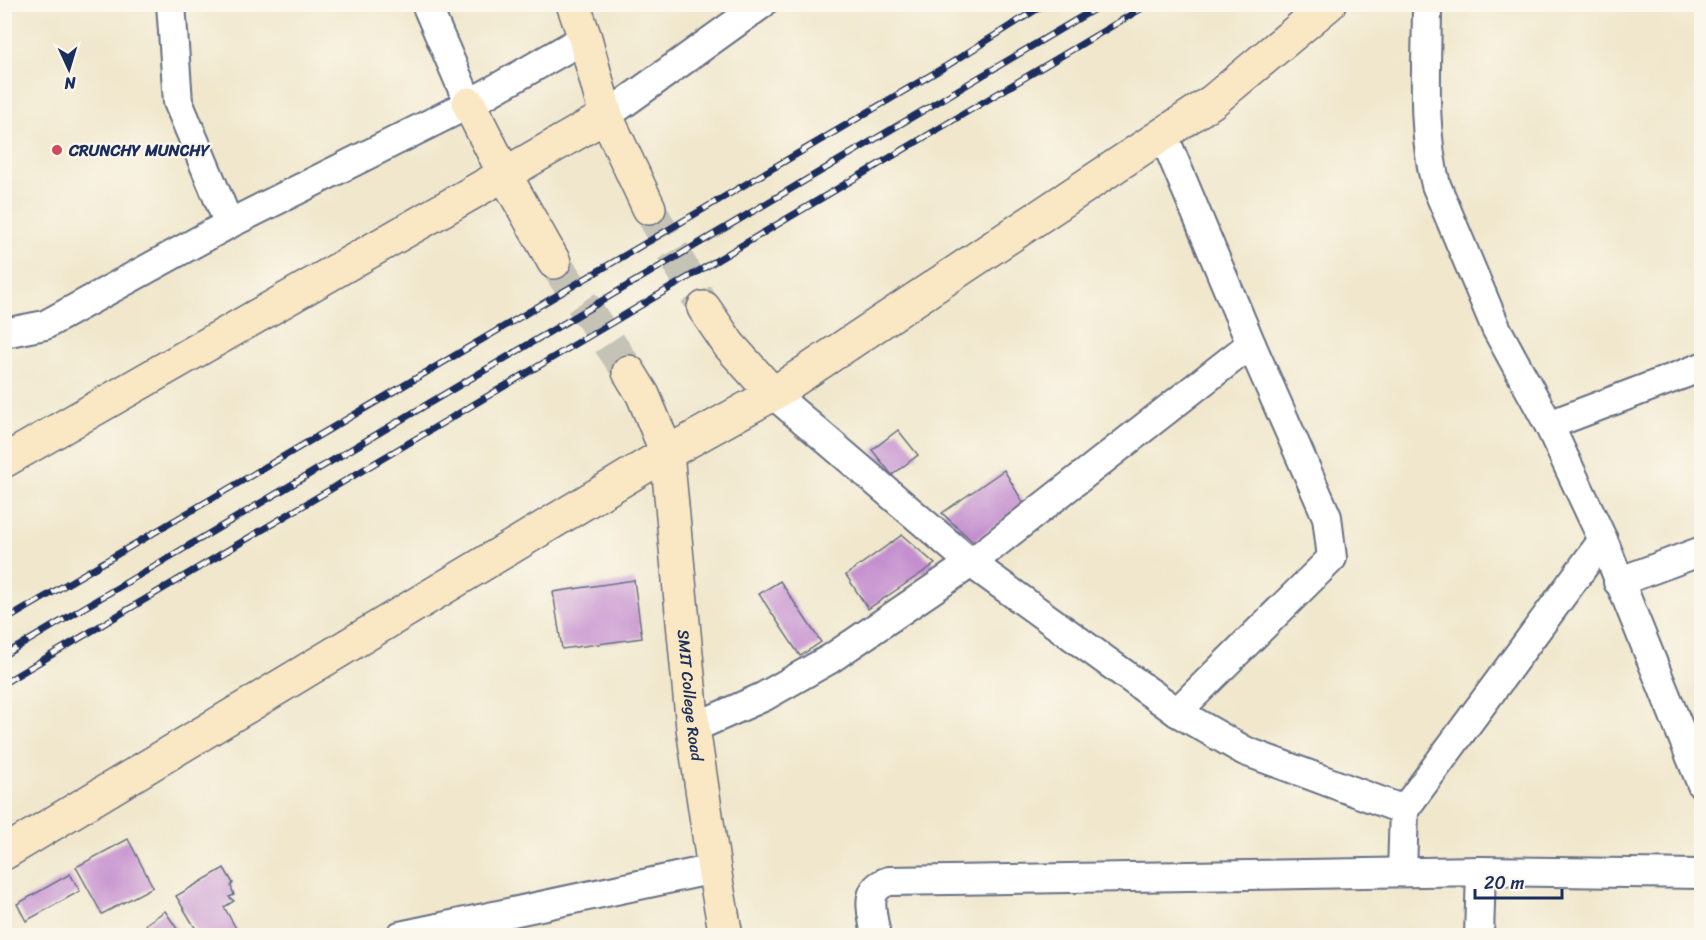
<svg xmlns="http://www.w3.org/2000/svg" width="1706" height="940" viewBox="0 0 1706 940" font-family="Sriracha,sans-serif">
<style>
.building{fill:#c48fcf}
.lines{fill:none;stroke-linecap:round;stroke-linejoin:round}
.secondary-tunnel{stroke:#c5c2b6;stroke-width:33;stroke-dasharray:33 16;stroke-linecap:butt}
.street-casing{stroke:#666f84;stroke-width:32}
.secondary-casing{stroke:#666f84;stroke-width:36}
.street{stroke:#fff;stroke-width:28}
.secondary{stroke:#fae7c3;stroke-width:33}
.rail-casing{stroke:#1b2f5e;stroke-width:7}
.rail{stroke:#fbf7ec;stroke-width:4.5;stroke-dasharray:14;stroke-linecap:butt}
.poi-dot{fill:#d1495b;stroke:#fbf7ec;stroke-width:2}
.labels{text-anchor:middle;stroke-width:4.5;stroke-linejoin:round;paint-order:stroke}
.poi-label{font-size:16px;font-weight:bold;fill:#1b2f5e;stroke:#fbf7ec;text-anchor:start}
.street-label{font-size:16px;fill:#1b2f5e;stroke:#fbf7ec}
</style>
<rect width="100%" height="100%" fill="#fbf7ec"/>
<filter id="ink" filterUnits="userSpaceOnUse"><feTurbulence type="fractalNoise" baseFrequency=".0167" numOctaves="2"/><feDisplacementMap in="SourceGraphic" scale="12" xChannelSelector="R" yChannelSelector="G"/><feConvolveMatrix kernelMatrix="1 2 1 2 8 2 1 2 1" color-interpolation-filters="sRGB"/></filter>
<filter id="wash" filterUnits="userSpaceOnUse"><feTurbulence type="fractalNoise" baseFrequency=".008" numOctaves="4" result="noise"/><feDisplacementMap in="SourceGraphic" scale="24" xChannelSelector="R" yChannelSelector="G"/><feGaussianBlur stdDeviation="1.35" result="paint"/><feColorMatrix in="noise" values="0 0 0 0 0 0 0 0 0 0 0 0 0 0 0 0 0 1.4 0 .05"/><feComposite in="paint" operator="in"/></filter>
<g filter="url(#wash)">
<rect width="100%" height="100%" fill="#f0e7cc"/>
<g id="blocks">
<!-- building -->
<g class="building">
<polygon points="898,430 918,455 892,475 872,450"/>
<polygon points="1004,470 1024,504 973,542 942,513"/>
<polygon points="902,535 935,564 868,609 846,575"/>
<polygon points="634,580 642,638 562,649 553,592"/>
<polygon points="780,581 821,642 800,656 759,594"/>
<polygon points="128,839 153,887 102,914 76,867"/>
<polygon points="224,868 233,883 231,886 234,895 229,897 234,901 224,907 237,930 228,936 200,936 176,896"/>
<polygon points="70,874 80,891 26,921 17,904"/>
<polygon points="165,911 182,936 153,936 146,924"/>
</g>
</g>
</g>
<g filter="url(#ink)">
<use href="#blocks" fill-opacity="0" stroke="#666f84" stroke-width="1.5"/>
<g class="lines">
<!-- secondary-tunnel -->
<g class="secondary-tunnel">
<polyline points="649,208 704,308"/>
<polyline points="554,262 629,372"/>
</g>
<defs>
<g id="street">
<polyline points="171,4 178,102 229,224"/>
<polyline points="426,4 469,104"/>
<path d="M1427 4C1427 63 1421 128 1436 185L1496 328 1549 425 1603 540 1702 785"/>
<polyline points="606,116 762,4"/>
<polyline points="1163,134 1251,344 1327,517 1332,558 1177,712"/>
<polyline points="4,333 45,325 229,224 469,104 585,38"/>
<polyline points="773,394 971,563 1177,712 1245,751 1404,810 1402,872"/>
<polyline points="1549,425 1702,367"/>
<polyline points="1618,582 1702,551"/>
<polyline points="693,728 763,697 830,659 971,563 1251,344"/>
<polyline points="1404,810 1603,540"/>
<polyline points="1481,871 1702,874"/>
<polyline points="400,936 714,869"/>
<path d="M876 936C873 914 862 889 889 881L1481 871 1479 936"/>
</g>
<g id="secondary">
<polyline points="573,4 585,38 606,116 649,208"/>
<polyline points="469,104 505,175 554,262"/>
<polyline points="704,308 729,345 773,394"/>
<path id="s1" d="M629 372 643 395 667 453 693 728 714 869 726 936"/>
<polyline points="4,461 606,116"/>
<polyline points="4,853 667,453 773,394 1213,101 1329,4"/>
</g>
</defs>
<!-- street casing -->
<use href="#street" class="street-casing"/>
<!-- secondary casing -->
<use href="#secondary" class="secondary-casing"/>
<!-- street -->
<use href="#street" class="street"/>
<!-- secondary -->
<use href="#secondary" class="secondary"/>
<defs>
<g id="rail">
<polyline points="4,621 948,65 1045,4"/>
<polyline points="4,655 1103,4"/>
<polyline points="4,683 1149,4"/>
</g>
</defs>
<!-- rail casing -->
<use href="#rail" class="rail-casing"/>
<!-- rail -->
<use href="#rail" class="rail"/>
</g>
</g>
<!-- markers -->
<circle class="poi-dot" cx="57" cy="150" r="6"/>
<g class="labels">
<!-- poi labels -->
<g class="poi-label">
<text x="69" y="156">CRUNCHY MUNCHY</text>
</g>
<!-- street labels -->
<g class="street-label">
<text dy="6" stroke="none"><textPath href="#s1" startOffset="333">SMIT College Road</textPath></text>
</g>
</g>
<!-- margin -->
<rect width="1706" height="940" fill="none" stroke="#fbf7ec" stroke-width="24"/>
<!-- north arrow -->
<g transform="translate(69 69) rotate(176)" stroke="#fbf7ec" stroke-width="4.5" paint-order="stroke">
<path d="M0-4.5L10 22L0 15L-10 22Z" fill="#1b2f5e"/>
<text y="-9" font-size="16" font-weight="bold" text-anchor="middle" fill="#1b2f5e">N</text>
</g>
<!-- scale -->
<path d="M1475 889v9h87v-9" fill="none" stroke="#1b2f5e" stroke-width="3"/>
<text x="1484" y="889" font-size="18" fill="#1b2f5e" stroke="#fbf7ec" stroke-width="4.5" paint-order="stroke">20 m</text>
</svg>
